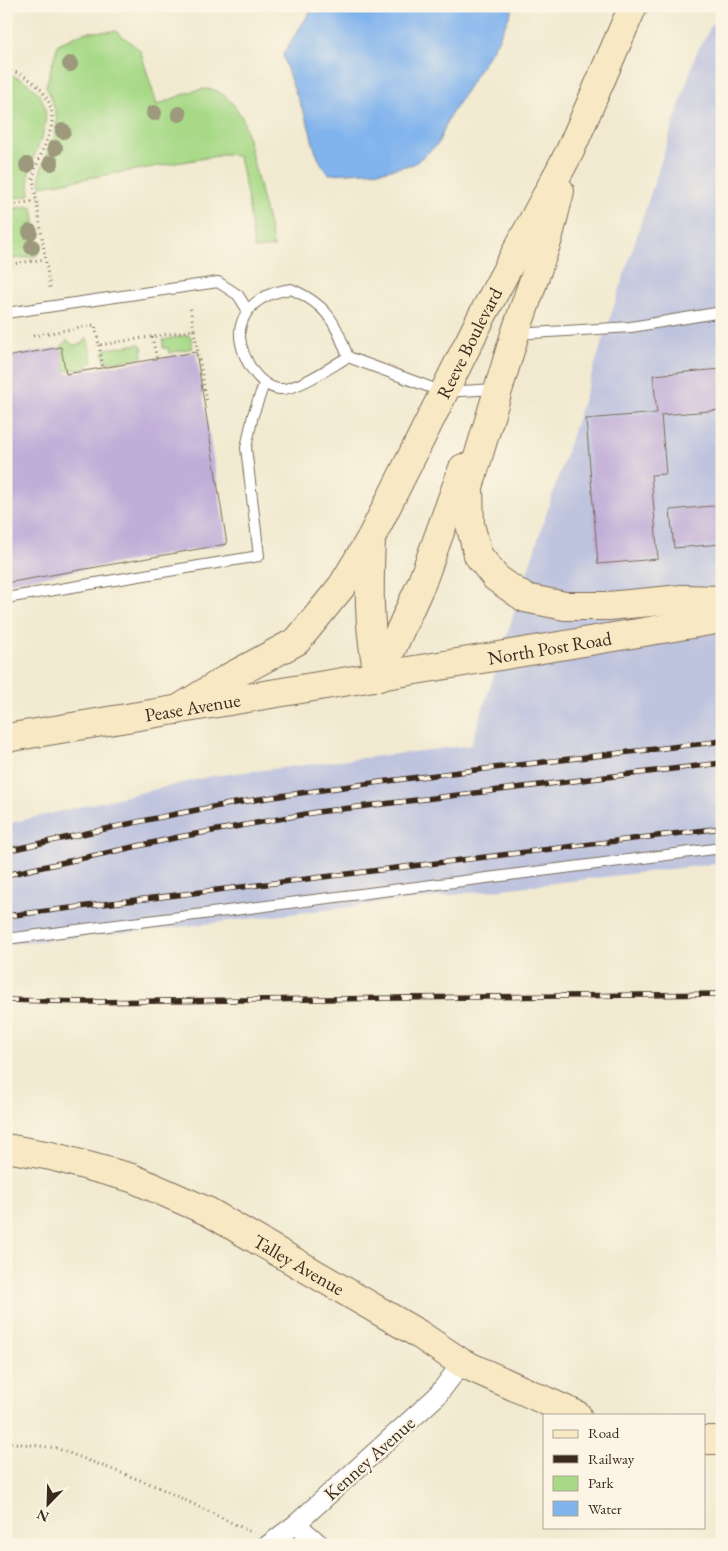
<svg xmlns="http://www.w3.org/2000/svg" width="728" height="1551" viewBox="0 0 728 1551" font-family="'EB Garamond',serif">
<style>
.industrial{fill:#bec3de}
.green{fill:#a7d987;stroke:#718252}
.water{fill:#81b3ed;stroke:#5e6e86}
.building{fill:#c1aed8}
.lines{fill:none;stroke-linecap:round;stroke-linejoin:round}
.lane-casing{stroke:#7b6d5c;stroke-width:12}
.street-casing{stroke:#7b6d5c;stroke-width:21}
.secondary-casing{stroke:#7b6d5c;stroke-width:30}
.path{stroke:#7b6d5c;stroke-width:3;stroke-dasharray:1 4;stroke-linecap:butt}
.lane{stroke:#fff;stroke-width:10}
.street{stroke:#fff;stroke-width:19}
.secondary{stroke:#f8e8c3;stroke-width:28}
.rail-casing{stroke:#3b2a1e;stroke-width:5.5}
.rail{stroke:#fcf5e5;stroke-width:4;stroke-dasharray:11;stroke-linecap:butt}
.tree{fill:#9c997c}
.labels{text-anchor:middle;stroke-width:4.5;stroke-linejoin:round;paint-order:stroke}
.street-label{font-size:19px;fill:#3b2a1e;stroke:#fcf5e5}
</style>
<rect width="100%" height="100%" fill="#fcf5e5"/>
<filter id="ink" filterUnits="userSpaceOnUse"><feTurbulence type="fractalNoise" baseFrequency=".02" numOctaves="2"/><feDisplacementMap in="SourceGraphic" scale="10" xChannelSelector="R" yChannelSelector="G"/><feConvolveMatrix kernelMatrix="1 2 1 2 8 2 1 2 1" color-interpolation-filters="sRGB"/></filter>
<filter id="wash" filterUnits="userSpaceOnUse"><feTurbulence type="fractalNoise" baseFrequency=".0096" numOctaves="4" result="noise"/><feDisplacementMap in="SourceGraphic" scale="20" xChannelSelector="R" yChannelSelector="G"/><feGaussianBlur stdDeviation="1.12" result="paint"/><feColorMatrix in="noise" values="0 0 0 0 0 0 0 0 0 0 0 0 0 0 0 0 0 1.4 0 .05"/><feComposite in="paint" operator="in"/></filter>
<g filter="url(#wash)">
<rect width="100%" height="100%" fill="#f1ead0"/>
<!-- industrial -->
<polygon class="industrial" points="722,6 722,863 163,929 6,944 6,824 212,776 471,745 696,54"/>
<!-- green -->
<g class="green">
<path d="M116 31 140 50 157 105C197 90 216 73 243 119L274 247 254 249 248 199 239 157 229 154 41 186C36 164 52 151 56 131 59 115 52 101 46 86L58 44 86 32Z"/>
<path d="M6 75C15 75 24 80 31 86 61 111 37 143 29 171 28 179 30 187 30 195L6 200Z"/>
<polygon points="27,206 33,208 40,252 36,256 6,260 6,210"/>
<polygon points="188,335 191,337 193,348 169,353 168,348 163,348 163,340"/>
<polygon points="87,338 93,362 87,363 88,368 65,371 61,347 67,340 73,345 82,344"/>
<polygon points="139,344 142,346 143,357 115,362 105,361 103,353 106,349"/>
</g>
<!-- water -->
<path class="water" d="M316 6H514L498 40 448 119 438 144 414 164 383 171 329 174C313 155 314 143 307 121 298 96 289 81 283 54L310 12Z"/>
<g id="blocks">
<!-- building -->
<g class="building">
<polygon points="61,347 66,374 196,352 227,544 6,583 6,357"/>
<polygon points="722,369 722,410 661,415 666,474 651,475 658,559 598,564 586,419 657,413 653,375"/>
<polygon points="722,505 722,544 674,548 670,510"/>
</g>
</g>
</g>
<g filter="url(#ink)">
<use href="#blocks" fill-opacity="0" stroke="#7b6d5c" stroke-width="1"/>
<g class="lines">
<defs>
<g id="lane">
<path d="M291 289C328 305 335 322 348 357 332 366 296 391 279 389 255 386 235 347 241 325 248 301 270 292 291 289Z"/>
<polyline points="6,313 218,282 238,295 248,311"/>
<polyline points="516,334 631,327 722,312"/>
<polyline points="348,357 443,392 496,389"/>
<polyline points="6,598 259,556 246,448 253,415 264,384"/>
<polyline points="6,939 722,848"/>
</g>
<g id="street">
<polyline points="296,1524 320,1545"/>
<polyline points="268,1545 296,1524 437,1396 462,1363"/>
</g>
<g id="secondary">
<polyline points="560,191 548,239 515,334 469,487 470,524 478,555 496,578 525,598 565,606 608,606 682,599 722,600"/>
<path d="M371 540C369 586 368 632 379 677"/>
<polyline points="379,677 422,582 463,468"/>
<path id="s1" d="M177 710 230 677 297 641 342 586 371 538 481 318 570 151 633 6"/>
<path id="s2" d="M6 738 722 619"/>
<path id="s3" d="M6 1148 51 1156 132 1178 209 1212 417 1333 462 1363 577 1415"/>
<polyline points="704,1440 722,1440"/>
</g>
</defs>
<!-- lane casing -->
<use href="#lane" class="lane-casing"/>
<!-- street casing -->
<use href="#street" class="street-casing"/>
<!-- secondary casing -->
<use href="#secondary" class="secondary-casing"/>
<!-- path -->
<g class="path">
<path d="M6 70C32 74 58 99 51 128 46 146 36 161 33 179L50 288"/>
<polyline points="6,206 36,201"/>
<polyline points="6,265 45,259"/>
<polyline points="194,330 207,403"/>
<polyline points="33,336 95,325 99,345 194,330 190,306"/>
<polyline points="152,337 157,359"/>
<polyline points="99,345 103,368"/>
<polyline points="6,1442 56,1448 158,1487 253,1533"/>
</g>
<!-- lane -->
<use href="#lane" class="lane"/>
<!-- street -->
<use href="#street" class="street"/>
<!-- secondary -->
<use href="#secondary" class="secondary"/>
<defs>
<g id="rail">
<path d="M6 851C88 833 171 813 254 800 409 776 566 760 722 741"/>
<polyline points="6,875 179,837 317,812 722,763"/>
<polyline points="6,916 722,828"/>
<polyline points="6,1000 86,1002 722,994"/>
</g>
</defs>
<!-- rail casing -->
<use href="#rail" class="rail-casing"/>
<!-- rail -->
<use href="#rail" class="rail"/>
</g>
<!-- trees -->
<g class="tree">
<circle cx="70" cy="64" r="8"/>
<circle cx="154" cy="113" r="8"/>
<circle cx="179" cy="114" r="8"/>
<circle cx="63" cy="131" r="8"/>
<circle cx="55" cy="148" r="8"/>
<circle cx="51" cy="163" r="8"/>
<circle cx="27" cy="165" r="8"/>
<circle cx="30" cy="232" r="8"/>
<circle cx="32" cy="247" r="8"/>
</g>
</g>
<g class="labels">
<!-- street labels -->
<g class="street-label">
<text dy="7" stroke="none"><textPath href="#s1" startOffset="484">Reeve Boulevard</textPath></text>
<text dy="7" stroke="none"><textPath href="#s2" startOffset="551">North Post Road</textPath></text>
<text dy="7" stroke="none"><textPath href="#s2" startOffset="189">Pease Avenue</textPath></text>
<text dy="7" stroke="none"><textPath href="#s3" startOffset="318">Talley Avenue</textPath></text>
<text transform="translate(369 1458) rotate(-42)" y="7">Kenney Avenue</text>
</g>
</g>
<!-- margin -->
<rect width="728" height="1551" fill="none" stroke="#fcf5e5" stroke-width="25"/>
<!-- legend -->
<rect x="543" y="1414" width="162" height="115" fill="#fcf5e5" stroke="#afa495"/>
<rect x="553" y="1430" width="25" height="8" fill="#f8e8c3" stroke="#afa495"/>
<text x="588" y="1438" font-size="15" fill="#3b2a1e">Road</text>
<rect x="553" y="1455" width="25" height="8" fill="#3b2a1e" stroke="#afa495"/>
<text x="588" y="1464" font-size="15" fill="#3b2a1e">Railway</text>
<rect x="553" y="1476" width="25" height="15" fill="#a7d987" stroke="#afa495"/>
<text x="588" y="1488" font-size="15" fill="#3b2a1e">Park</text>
<rect x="553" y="1501" width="25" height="15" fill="#81b3ed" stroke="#afa495"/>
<text x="588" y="1514" font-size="15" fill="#3b2a1e">Water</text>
<!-- north arrow -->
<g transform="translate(48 1504) rotate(203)" stroke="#fcf5e5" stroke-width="4" paint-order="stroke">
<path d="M0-4L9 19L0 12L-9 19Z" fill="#3b2a1e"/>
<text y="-8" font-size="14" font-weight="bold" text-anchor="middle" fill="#3b2a1e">N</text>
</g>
</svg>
